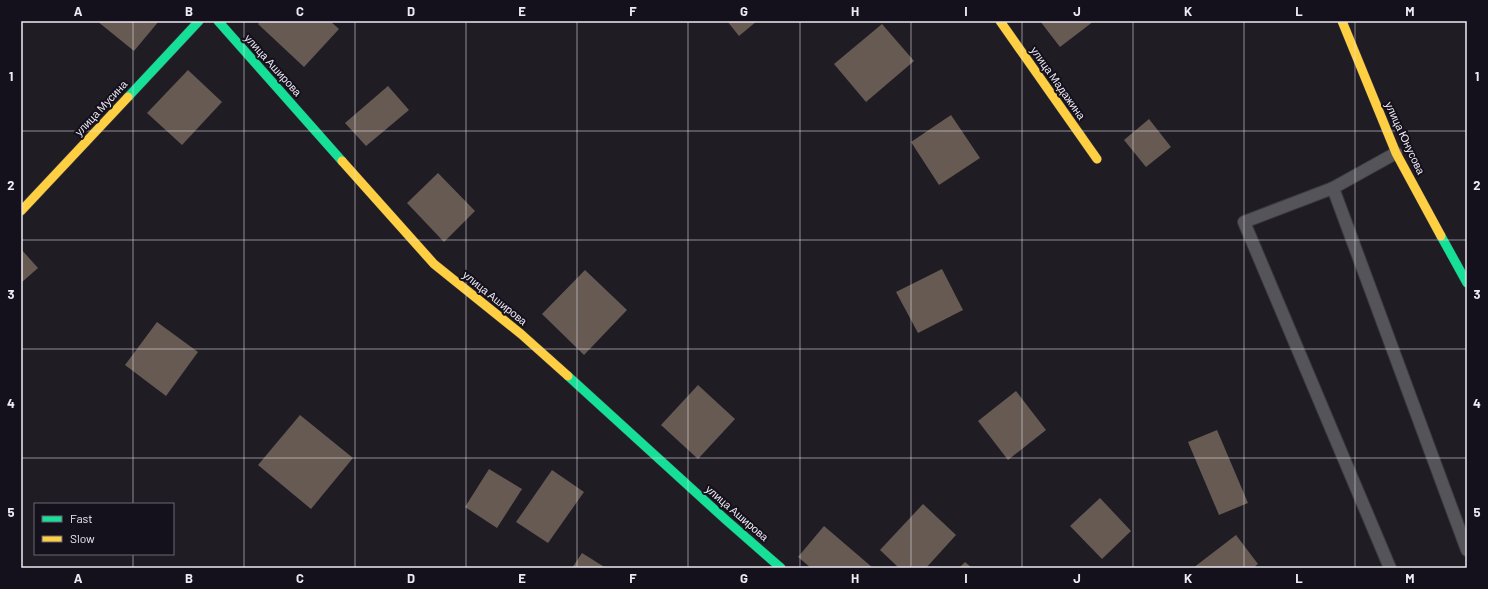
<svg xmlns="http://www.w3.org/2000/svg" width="1488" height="589" viewBox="0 0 1488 589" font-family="Barlow,sans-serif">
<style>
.building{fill:#665a53}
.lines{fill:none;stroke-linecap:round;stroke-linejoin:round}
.lane-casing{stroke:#3a383e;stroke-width:14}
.fast-casing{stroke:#3a383e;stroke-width:10}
.slow-casing{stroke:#3a383e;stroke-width:10}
.lane{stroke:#555459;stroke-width:12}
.fast{stroke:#16e098;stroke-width:9}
.slow{stroke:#ffcf43;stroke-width:9}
.grid{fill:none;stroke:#edeaf3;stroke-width:1;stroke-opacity:0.55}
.labels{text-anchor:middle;stroke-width:4;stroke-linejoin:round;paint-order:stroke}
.street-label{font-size:11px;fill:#edeaf3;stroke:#14101c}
.neatline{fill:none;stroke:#edeaf3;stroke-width:1.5}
.grid-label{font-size:13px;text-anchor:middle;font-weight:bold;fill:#edeaf3}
</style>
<rect width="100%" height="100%" fill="#1f1c23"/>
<!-- building -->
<g class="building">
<polygon points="97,21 159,21 134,51"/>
<polygon points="260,21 330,21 339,29 304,67 258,24"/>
<polygon points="727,21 757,21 739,36"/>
<polygon points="1040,21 1094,21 1060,47"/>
<polygon points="882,24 914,61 866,102 834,64"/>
<polygon points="188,70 222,102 182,145 147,113"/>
<polygon points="388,86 409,110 366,146 345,123"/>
<polygon points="951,115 980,158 939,185 911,142"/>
<polygon points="1149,119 1171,147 1146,167 1124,140"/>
<polygon points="438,173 475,211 444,242 407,203"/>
<polygon points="21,249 38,268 21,283"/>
<polygon points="942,269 963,310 918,333 896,292"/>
<polygon points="585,270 627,310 584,355 542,314"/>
<polygon points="157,322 198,352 166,396 125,365"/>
<polygon points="698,385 735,419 698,459 661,425"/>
<polygon points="1016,391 1046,430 1008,460 978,421"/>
<polygon points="300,415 353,458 311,509 258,465"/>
<polygon points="1217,430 1248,503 1219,515 1188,442"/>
<polygon points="489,469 522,489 497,528 465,507"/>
<polygon points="552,470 584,492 548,543 516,522"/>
<polygon points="1100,498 1131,531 1102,559 1070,526"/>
<polygon points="923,504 956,535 926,568 899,568 880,550"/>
<polygon points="824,526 873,568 811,568 798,557"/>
<polygon points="1236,535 1258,564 1253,568 1193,568"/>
<polygon points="582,553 606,568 572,568"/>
<polygon points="965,562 972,568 959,568"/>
</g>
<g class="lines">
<defs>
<g id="lane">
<polyline points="1396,153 1333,188 1467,550"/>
<polyline points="1333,188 1244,222 1390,568"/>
</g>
<g id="fast">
<polyline points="218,21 342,161"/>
<polyline points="128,97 199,21"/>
<polyline points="1441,236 1467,283"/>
<polyline points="568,376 726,520 781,568"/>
</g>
<g id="slow">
<polyline points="1000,21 1097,159"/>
<polyline points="1342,21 1396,153 1441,236"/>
<polyline points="342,161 434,264 521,334 568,376"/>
<polyline points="21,211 128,97"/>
</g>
</defs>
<!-- lane casing -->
<use href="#lane" class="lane-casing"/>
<!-- fast casing -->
<use href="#fast" class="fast-casing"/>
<!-- slow casing -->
<use href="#slow" class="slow-casing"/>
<!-- lane -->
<use href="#lane" class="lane"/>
<!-- fast -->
<use href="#fast" class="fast"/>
<!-- slow -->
<use href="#slow" class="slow"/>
</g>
<!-- grid -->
<path class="grid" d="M133 21V504M244 21V568M355 21V568M466 21V568M577 21V568M688 21V568M800 21V568M911 21V568M1022 21V568M1133 21V568M1244 21V568M1355 21V568M21 131H1467M21 240H1467M21 349H1467M21 458H1467M133 554V568"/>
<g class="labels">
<!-- street labels -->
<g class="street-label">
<text transform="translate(273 65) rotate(48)" y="4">улица Аширова</text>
<text transform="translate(1058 83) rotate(55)" y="4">улица Мадажина</text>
<text transform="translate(101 108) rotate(-47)" y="4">улица Мусина</text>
<text transform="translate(1405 138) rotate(65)" y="4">улица Юнусова</text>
<text transform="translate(495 298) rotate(39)" y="4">улица Аширова</text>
<text transform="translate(737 513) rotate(41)" y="4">улица Аширова</text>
</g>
</g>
<!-- border -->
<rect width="1488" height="589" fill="none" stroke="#14101c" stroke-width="44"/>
<!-- legend -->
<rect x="34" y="503" width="140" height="52" fill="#14101c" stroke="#6b6772"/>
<rect x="42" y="516" width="20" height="6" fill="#16e098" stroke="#6b6772"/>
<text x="70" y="523" font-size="12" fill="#edeaf3">Fast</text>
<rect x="42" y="536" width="20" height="6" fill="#ffcf43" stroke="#6b6772"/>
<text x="70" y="543" font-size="12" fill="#edeaf3">Slow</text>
<rect x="22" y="22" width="1444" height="545" class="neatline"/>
<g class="grid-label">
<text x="78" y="16">A</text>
<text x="189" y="16">B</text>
<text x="300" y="16">C</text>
<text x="411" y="16">D</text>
<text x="522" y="16">E</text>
<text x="633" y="16">F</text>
<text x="744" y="16">G</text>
<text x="855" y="16">H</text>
<text x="966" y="16">I</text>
<text x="1077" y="16">J</text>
<text x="1188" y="16">K</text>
<text x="1299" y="16">L</text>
<text x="1410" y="16">M</text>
<text x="11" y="81">1</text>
<text x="1477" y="81">1</text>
<text x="11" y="190">2</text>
<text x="1477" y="190">2</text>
<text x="11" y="299">3</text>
<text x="1477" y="299">3</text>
<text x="11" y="408">4</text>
<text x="1477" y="408">4</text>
<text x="11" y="517">5</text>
<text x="1477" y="517">5</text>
<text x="78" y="583">A</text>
<text x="189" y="583">B</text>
<text x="300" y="583">C</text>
<text x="411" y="583">D</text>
<text x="522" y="583">E</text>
<text x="633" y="583">F</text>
<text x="744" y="583">G</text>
<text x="855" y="583">H</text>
<text x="966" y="583">I</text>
<text x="1077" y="583">J</text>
<text x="1188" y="583">K</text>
<text x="1299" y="583">L</text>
<text x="1410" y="583">M</text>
</g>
</svg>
